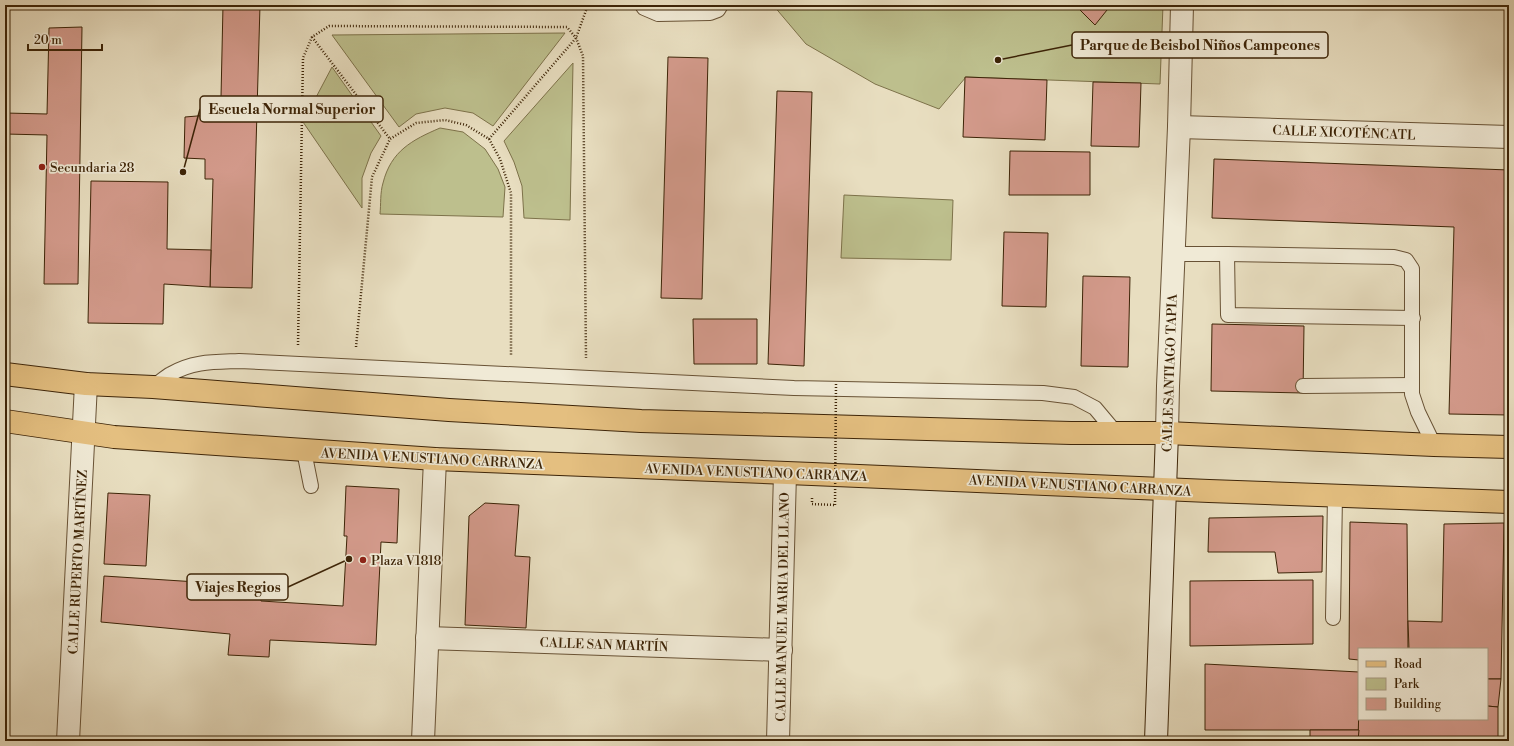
<svg xmlns="http://www.w3.org/2000/svg" width="1514" height="746" viewBox="0 0 1514 746" font-family="'Libre Bodoni',serif">
<style>
.green{fill:#bdbf8d;stroke:#7d724a}
.building{fill:#d39a8b;stroke:#3d2407}
.lines{fill:none;stroke-linecap:round;stroke-linejoin:round}
.lane-casing{stroke:#685235;stroke-width:16}
.street-casing{stroke:#685235;stroke-width:24}
.secondary-casing{stroke:#3d2407;stroke-width:24}
.primary-casing{stroke:#3d2407;stroke-width:24}
.path{stroke:#3d2407;stroke-width:2.5;stroke-dasharray:1 2;stroke-linecap:butt}
.lane{stroke:#f0ead6;stroke-width:14}
.street{stroke:#f0ead6;stroke-width:22}
.secondary{stroke:#f0ead6;stroke-width:22}
.primary{stroke:#e4bf80;stroke-width:22}
.path-bridge{stroke:#3d2407;stroke-width:2.5;stroke-dasharray:1 2;stroke-linecap:butt}
.poi-dot{fill:#8f2418;stroke:#f0ead6;stroke-width:1.5}
.labels{text-anchor:middle;stroke-width:3.5;stroke-linejoin:round;paint-order:stroke}
.street-label{font-size:13px;fill:#3d2407;stroke:#f0ead6}
.poi-label{font-size:13px;fill:#3d2407;stroke:#f0ead6;text-anchor:start}
.leader{fill:none;stroke:#3d2407;stroke-width:1.5}
.callout-dot{fill:#3d2407;stroke:#f0ead6;stroke-width:1.5}
.callout{fill:#f0ead6;stroke:#3d2407;stroke-width:1.5}
.callout-label{font-size:14px;text-anchor:middle;font-weight:bold;fill:#3d2407}
</style>
<rect width="100%" height="100%" fill="#e8dec0"/>
<filter id="stains"><feTurbulence type="fractalNoise" baseFrequency=".005" numOctaves="4"/><feColorMatrix values="0 0 0 0 .2 0 0 0 0 .09 0 0 0 0 .02 0 0 0 .5 -.17"/></filter>
<radialGradient id="worn" r=".72"><stop offset=".6" stop-color="#630" stop-opacity="0"/><stop offset="1" stop-color="#630" stop-opacity=".3"/></radialGradient>
<!-- green -->
<g class="green">
<polygon points="773,5 1163,5 1160,84 966,77 939,109 875,84 806,44"/>
<polygon points="565,33 493,126 473,113 445,108 416,114 399,127 332,35"/>
<polygon points="573,63 570,220 524,218 522,186 514,162 504,141"/>
<polygon points="332,67 381,136 371,153 362,178 362,208 303,122"/>
<path d="M440 128 463 132 485 149 498 169 505 187 503 217 380 214C381 204 380 193 383 183 391 151 412 140 440 128Z"/>
<polygon points="844,195 953,200 951,260 841,258"/>
</g>
<!-- building -->
<g class="building">
<polygon points="223,5 260,5 252,288 210,287 213,179 205,179 205,159 184,158 185,117 209,115 209,97 221,97"/>
<polygon points="1075,5 1111,5 1095,25"/>
<polygon points="82,27 78,284 44,284 47,135 5,134 5,113 47,114 49,28"/>
<polygon points="668,57 708,58 702,299 661,298"/>
<polygon points="965,77 1047,80 1045,140 963,137"/>
<polygon points="1093,82 1141,83 1139,147 1091,146"/>
<polygon points="777,91 812,92 804,366 768,364"/>
<polygon points="1010,151 1090,152 1090,195 1009,195"/>
<polygon points="1214,159 1509,170 1509,415 1449,414 1454,227 1212,218"/>
<polygon points="91,181 168,182 167,249 211,250 210,287 164,284 163,324 88,323"/>
<polygon points="1004,232 1048,233 1046,307 1002,306"/>
<polygon points="1083,276 1130,277 1128,367 1081,366"/>
<polygon points="693,319 757,319 757,364 694,364"/>
<polygon points="1212,324 1304,326 1303,393 1211,391"/>
<polygon points="346,486 399,489 397,543 381,542 376,645 270,640 269,657 228,655 230,634 101,622 104,576 259,586 261,601 343,606 347,536 344,536"/>
<polygon points="108,493 150,495 146,566 104,564"/>
<polygon points="485,503 519,505 515,556 530,557 526,628 465,625 469,516"/>
<polygon points="1323,516 1322,572 1278,573 1275,552 1208,552 1209,518"/>
<polygon points="1350,522 1407,524 1408,649 1359,649 1359,660 1349,659"/>
<polygon points="1504,523 1501,679 1487,679 1487,649 1409,649 1408,621 1442,622 1444,524"/>
<polygon points="1313,580 1313,644 1190,646 1190,581"/>
<polygon points="1205,664 1359,672 1359,730 1205,730"/>
<polygon points="1487,679 1501,679 1498,707 1487,706"/>
<polygon points="1359,705 1359,719 1487,719 1487,706 1498,707 1498,741 1358,741"/>
<polygon points="1310,730 1359,730 1358,741 1310,741"/>
</g>
<g class="lines">
<defs>
<g id="lane">
<polyline points="642,5 644,8 658,14 710,13 718,10 721,5"/>
<polyline points="1174,254 1227,254 1394,257 1406,260 1412,269 1412,394 1418,412 1434,445"/>
<polyline points="1227,254 1228,315 1413,318"/>
<polyline points="1303,386 1412,385"/>
<path d="M153 387C159 383 165 377 171 374 193 361 215 362 239 361L794 388 1043 393 1074 397 1095 408 1116 433"/>
<polyline points="304,451 311,486"/>
<polyline points="1333,618 1335,495"/>
</g>
<g id="street">
<polyline points="1179,127 1509,137"/>
<polyline points="1167,433 1168,386 1179,127 1182,5"/>
<polyline points="427,638 781,650"/>
<polyline points="68,741 86,384"/>
<polyline points="423,741 435,459"/>
<polyline points="778,741 785,473"/>
</g>
<polyline id="secondary" points="1156,741 1167,433"/>
<g id="primary">
<polyline points="5,374 86,384 153,387 449,410 641,421 1071,433 1167,433 1434,445 1509,447"/>
<polyline points="5,421 114,437 435,459 812,474 1209,491 1509,502"/>
</g>
</defs>
<!-- lane casing -->
<use href="#lane" class="lane-casing"/>
<!-- street casing -->
<use href="#street" class="street-casing"/>
<!-- secondary casing -->
<use href="#secondary" class="secondary-casing"/>
<!-- primary casing -->
<use href="#primary" class="primary-casing"/>
<!-- path -->
<g class="path">
<polyline points="312,37 390,139"/>
<polyline points="489,139 576,38 588,5"/>
<polyline points="298,345 303,58 312,37 329,26 567,27 576,38 583,56 586,358"/>
<polyline points="356,347 372,177 390,139 416,123 445,120 466,125 489,139 500,159 511,193 511,355"/>
<polyline points="812,498 812,504 835,505"/>
</g>
<!-- lane -->
<use href="#lane" class="lane"/>
<!-- street -->
<use href="#street" class="street"/>
<!-- secondary -->
<use href="#secondary" class="secondary"/>
<!-- primary -->
<use href="#primary" class="primary"/>
<!-- path-bridge -->
<polyline class="path-bridge" points="835,505 836,384"/>
</g>
<!-- markers -->
<g class="poi-dot">
<circle cx="42" cy="167" r="4"/>
<circle cx="363" cy="560" r="4"/>
</g>
<g class="labels">
<!-- street labels -->
<g class="street-label">
<text transform="translate(1344 132) rotate(2)" y="5">CALLE XICOTÉNCATL</text>
<text transform="translate(1169 373) rotate(-88)" y="5">CALLE SANTIAGO TAPIA</text>
<text transform="translate(432 458) rotate(3)" y="5">AVENIDA VENUSTIANO CARRANZA</text>
<text transform="translate(756 472) rotate(2)" y="5">AVENIDA VENUSTIANO CARRANZA</text>
<text transform="translate(1080 485) rotate(3)" y="5">AVENIDA VENUSTIANO CARRANZA</text>
<text transform="translate(77 562) rotate(-87)" y="5">CALLE RUPERTO MARTÍNEZ</text>
<text transform="translate(782 607) rotate(-89)" y="5">CALLE MANUEL MARIA DEL LLANO</text>
<text transform="translate(604 644) rotate(2)" y="5">CALLE SAN MARTÍN</text>
</g>
<!-- poi labels -->
<g class="poi-label">
<text x="50" y="172">Secundaria 28</text>
<text x="371" y="565">Plaza V1818</text>
</g>
</g>
<!-- callouts -->
<path class="leader" d="M998 60L1072 45M183 172L200 109M349 559L288 587"/>
<g class="callout-dot">
<circle cx="998" cy="60" r="4"/>
<circle cx="183" cy="172" r="4"/>
<circle cx="349" cy="559" r="4"/>
</g>
<g class="callout">
<rect x="1072" y="32" width="256" height="26" rx="4"/>
<rect x="200" y="96" width="183" height="26" rx="4"/>
<rect x="187" y="574" width="101" height="26" rx="4"/>
</g>
<g class="callout-label">
<text x="1200" y="50">Parque de Beisbol Niños Campeones</text>
<text x="292" y="114">Escuela Normal Superior</text>
<text x="238" y="592">Viajes Regios</text>
</g>
<!-- margin -->
<rect width="1514" height="746" fill="none" stroke="#e8dec0" stroke-width="20"/>
<rect x="6" y="6" width="1502" height="734" fill="none" stroke="#3d2407" stroke-width="2"/>
<rect x="10" y="10" width="1494" height="726" fill="none" stroke="#3d2407"/>
<!-- legend -->
<rect x="1358" y="648" width="130" height="72" fill="#f0ead6" stroke="#a89b83"/>
<rect x="1366" y="661" width="20" height="6" fill="#e4bf80" stroke="#a89b83"/>
<text x="1394" y="668" font-size="12" fill="#3d2407">Road</text>
<rect x="1366" y="678" width="20" height="12" fill="#bdbf8d" stroke="#a89b83"/>
<text x="1394" y="688" font-size="12" fill="#3d2407">Park</text>
<rect x="1366" y="698" width="20" height="12" fill="#d39a8b" stroke="#a89b83"/>
<text x="1394" y="708" font-size="12" fill="#3d2407">Building</text>
<!-- scale -->
<path d="M28 44v6h74v-6" fill="none" stroke="#3d2407" stroke-width="2"/>
<text x="34" y="44" font-size="12" fill="#3d2407" stroke="#f0ead6" stroke-width="3" paint-order="stroke">20 m</text>
<rect width="100%" height="100%" filter="url(#stains)"/>
<rect width="100%" height="100%" fill="url(#worn)"/>
</svg>
